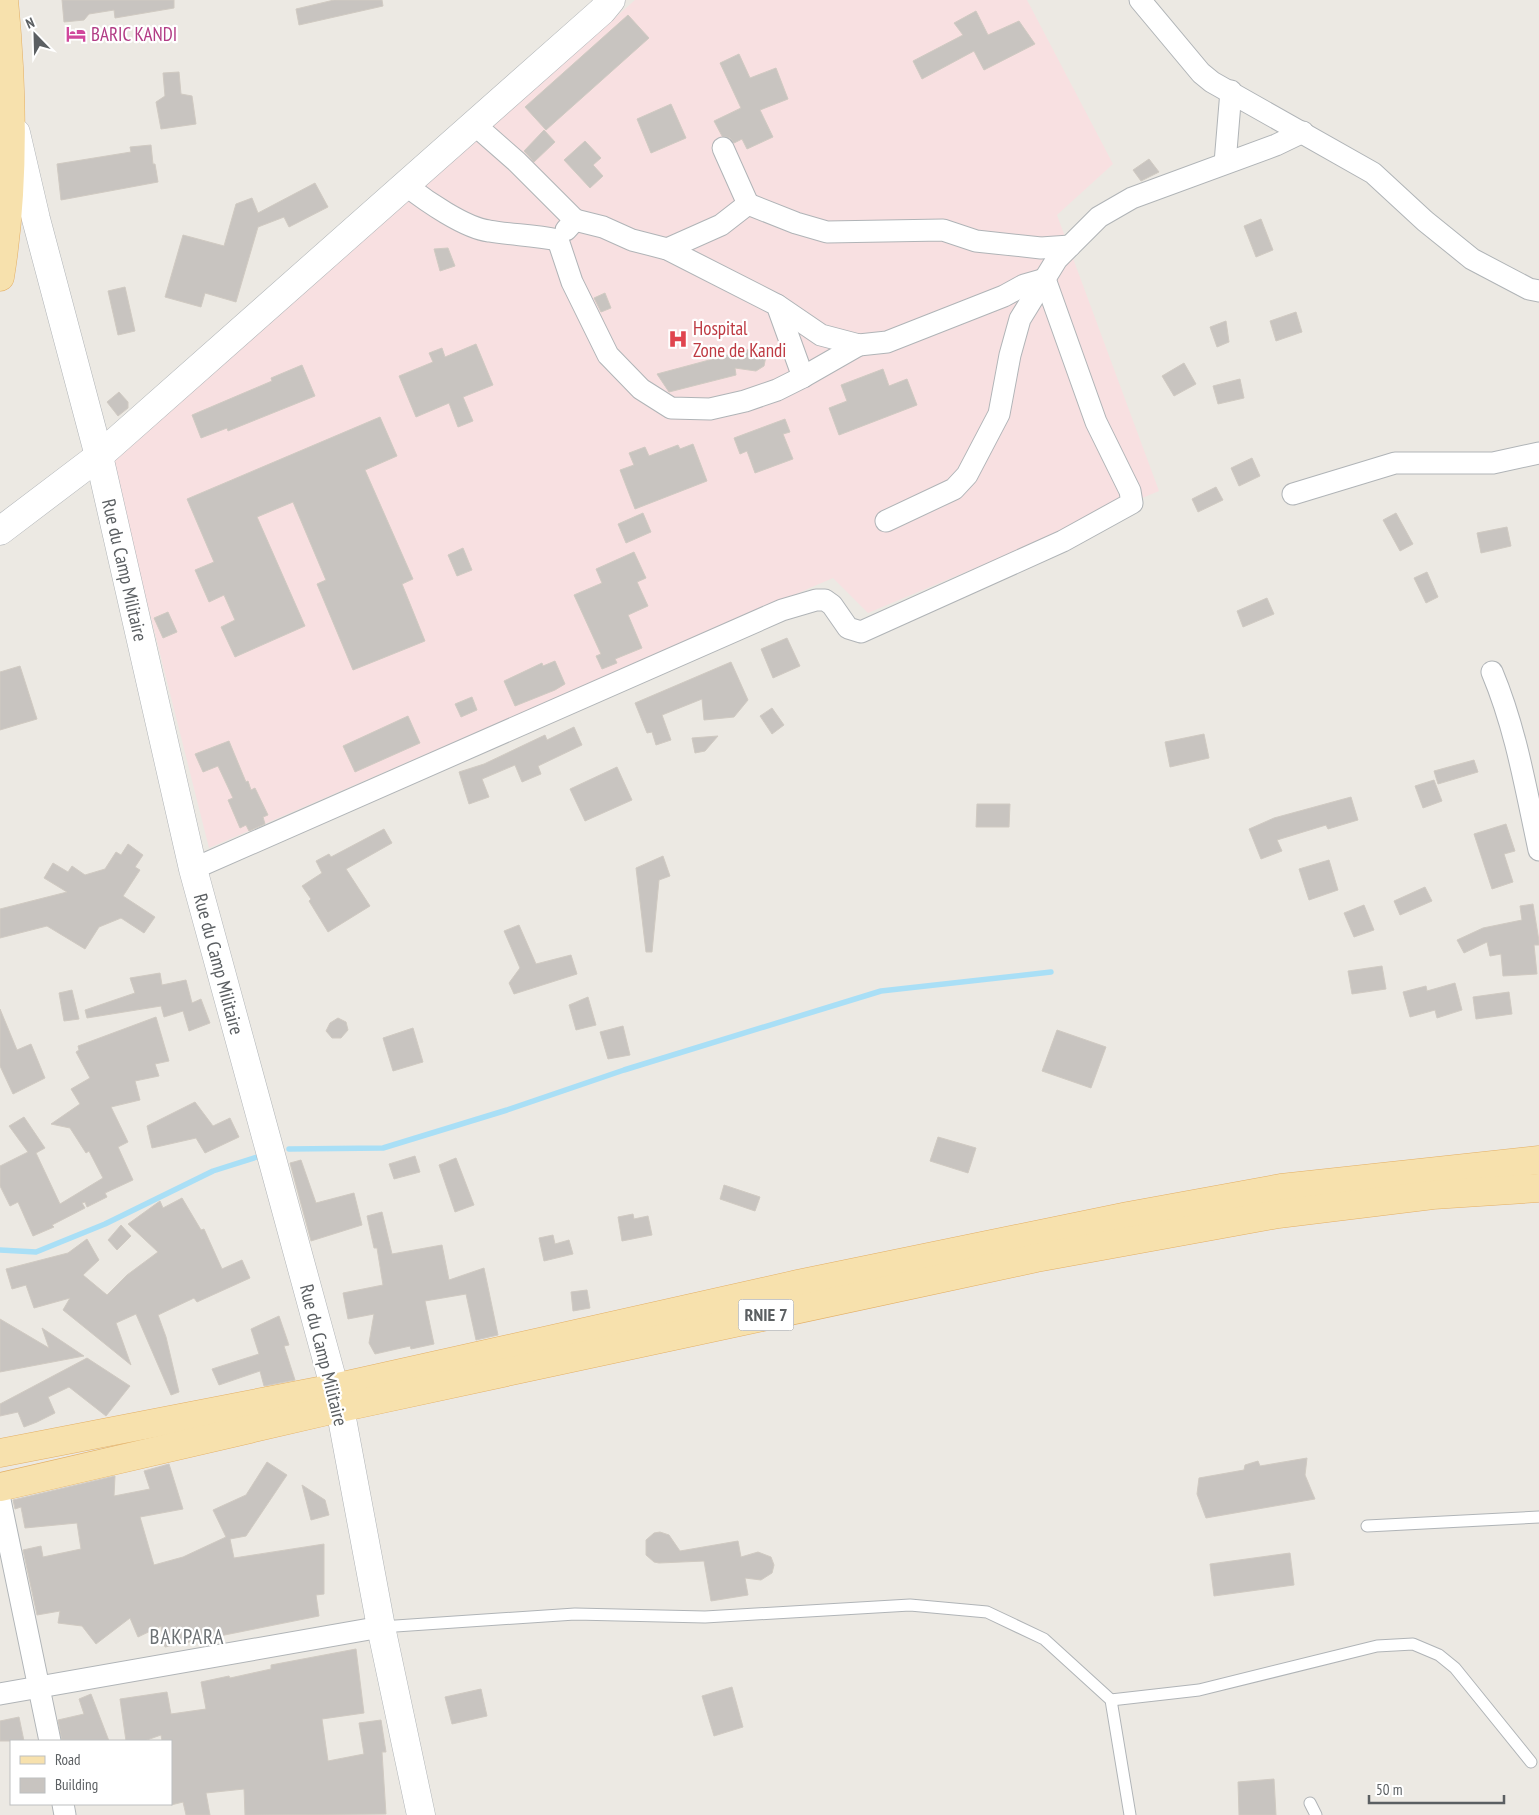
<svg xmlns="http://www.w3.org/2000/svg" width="1539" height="1815" viewBox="0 0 1539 1815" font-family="'PT Sans Narrow',sans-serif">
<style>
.medical{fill:#f8e0e1}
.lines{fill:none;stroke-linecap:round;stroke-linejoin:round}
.stream{stroke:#a9dff6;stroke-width:5.5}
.building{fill:#c8c4c0;stroke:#d0cac2}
.service-casing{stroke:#b0b4b7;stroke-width:13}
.minor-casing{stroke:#b0b4b7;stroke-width:23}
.tertiary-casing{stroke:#b0b4b7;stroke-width:29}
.primary-casing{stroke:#e3af65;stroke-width:29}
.service{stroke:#fff;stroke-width:11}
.minor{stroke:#fff;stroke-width:21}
.tertiary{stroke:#fff;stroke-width:28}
.primary{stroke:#f7e1ad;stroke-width:28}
.labels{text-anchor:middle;stroke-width:4.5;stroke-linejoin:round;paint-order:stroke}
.shield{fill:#fff;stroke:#8c8f91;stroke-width:1}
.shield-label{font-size:18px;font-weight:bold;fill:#5b5f62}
.hotel-label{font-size:19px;fill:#b23c85;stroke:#fff;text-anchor:start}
.health-label{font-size:19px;fill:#be3a42;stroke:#fff;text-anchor:start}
.street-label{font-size:19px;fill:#5b5f62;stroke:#fff}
.quarter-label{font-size:21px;letter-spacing:1px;fill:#6c7174;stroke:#fff}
</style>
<rect width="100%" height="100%" fill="#ece9e3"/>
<!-- medical -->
<polygon class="medical" points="635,0 1027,0 1113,164 1057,215 1159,491 868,613 833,578 209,848 112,463"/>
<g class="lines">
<!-- stream -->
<g class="stream">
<polyline points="289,1149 383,1148 507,1110 624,1070 881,991 1051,972"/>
<polyline points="0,1250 36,1252 105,1224 213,1171 257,1157"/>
</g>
</g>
<!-- building -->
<g class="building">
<polygon points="62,0 174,0 174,8 115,18 114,10 89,14 84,20 64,22"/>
<polygon points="334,0 382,0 383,6 299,25 296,9"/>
<polygon points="976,11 988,35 1019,21 1035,44 984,70 974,51 922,79 913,61 963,35 954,23"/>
<polygon points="628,15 649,38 546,130 525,107"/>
<polygon points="739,54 750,78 776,68 788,99 760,110 773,137 747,149 742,139 734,143 730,138 722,136 714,121 741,108 720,63"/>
<polygon points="179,72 181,94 192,96 196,124 161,129 156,102 165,96 163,73"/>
<polygon points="671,104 686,138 651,153 637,119"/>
<polygon points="544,130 555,142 534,162 524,151"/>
<polygon points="585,141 601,158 593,165 603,176 590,188 564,160"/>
<polygon points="151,145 153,164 155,164 158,182 61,200 57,164 131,152 130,147"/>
<polygon points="1149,159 1159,172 1141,181 1133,170"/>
<polygon points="315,183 328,207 289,227 284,217 258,227 236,302 205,293 201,307 165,297 183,235 224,246 236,204 252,198 258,213"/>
<polygon points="1261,219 1273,250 1256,257 1244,226"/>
<polygon points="448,248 455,266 440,271 434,249"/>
<polygon points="125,287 135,331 118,335 108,291"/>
<polygon points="605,293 611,308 601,312 594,298"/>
<polygon points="1296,312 1302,332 1276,341 1270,321"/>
<polygon points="1226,321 1229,342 1217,347 1210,327"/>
<polygon points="476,344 493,385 463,397 473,421 458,427 449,403 416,417 399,376 433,362 429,353 442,348 445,357"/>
<polygon points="754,348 759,348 766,356 764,366 756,371 735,368 736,375 669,392 657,374"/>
<polygon points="1184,363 1196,384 1174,396 1162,376"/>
<polygon points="302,365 315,396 228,431 227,428 201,438 192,415 272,381 271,378"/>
<polygon points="883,369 889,386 907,379 917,405 839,435 829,408 847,401 841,385"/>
<polygon points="1240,379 1244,398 1218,404 1213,386"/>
<polygon points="119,392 128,402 128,408 118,416 107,402"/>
<polygon points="380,417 397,456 365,470 413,579 402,584 425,641 353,670 317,584 326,580 293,502 257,517 305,626 235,657 221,627 235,620 224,595 209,602 195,570 214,562 187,499"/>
<polygon points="785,419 790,432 783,434 793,459 755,473 747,451 740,454 734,438"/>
<polygon points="693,444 707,481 635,509 620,470 634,465 629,453 645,447 649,456 678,445 680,449"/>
<polygon points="1252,458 1260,476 1239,486 1231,468"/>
<polygon points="1216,487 1223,500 1198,512 1192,499"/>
<polygon points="643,513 651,532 626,543 618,524"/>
<polygon points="1396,513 1413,544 1400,551 1383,520"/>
<polygon points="1507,527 1511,546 1481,553 1477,533"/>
<polygon points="463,548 472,570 457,576 448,555"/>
<polygon points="634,552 646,578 637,582 648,606 628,615 642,648 615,659 617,663 602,669 596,656 601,654 574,595 602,583 596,569"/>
<polygon points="1427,572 1438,597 1426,603 1414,578"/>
<polygon points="1267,598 1274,614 1243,627 1237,611"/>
<polygon points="168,612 177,632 163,638 154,618"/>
<polygon points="787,638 800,666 773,678 761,649"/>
<polygon points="555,661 565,684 555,690 515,706 504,681 542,663 543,666"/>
<polygon points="731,662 748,700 734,717 704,720 702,699 662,715 671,740 656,745 652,732 647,733 635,703"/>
<polygon points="20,666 37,719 0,730 0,672"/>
<polygon points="472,697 477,710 461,717 455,704"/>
<polygon points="772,708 784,725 772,734 760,716"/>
<polygon points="408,716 420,743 355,772 343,746"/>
<polygon points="574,727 582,745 538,766 541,774 522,782 515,765 482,779 489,797 469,804 459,772 484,764 545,735 547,740"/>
<polygon points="1204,734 1209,758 1170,767 1165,742"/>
<polygon points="718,736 705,751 695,753 692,738"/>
<polygon points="229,741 246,782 248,781 251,790 255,788 268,815 263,817 265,824 249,831 246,825 240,828 228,800 233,798 218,766 203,772 195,754"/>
<polygon points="1474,760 1478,772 1438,784 1434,771"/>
<polygon points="617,767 632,800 585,821 570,789"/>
<polygon points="1434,780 1442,801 1423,808 1415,786"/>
<polygon points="1351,797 1358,820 1328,829 1326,825 1277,840 1282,851 1261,859 1249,829 1274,818"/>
<polygon points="977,804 1010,804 1009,827 976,827"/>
<polygon points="1506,824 1515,851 1504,854 1513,882 1492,889 1474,834"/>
<polygon points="384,829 392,843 346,869 370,906 328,932 309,901 311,899 302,886 322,873 316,861 329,854 331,857"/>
<polygon points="128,844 143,855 135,867 140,870 123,896 155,917 144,933 121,918 99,927 85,949 47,926 0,938 0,909 67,892 44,878 53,863 68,872 72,866 85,875 105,869 116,852 121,855"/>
<polygon points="663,856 670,876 659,880 652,952 646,952 636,868"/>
<polygon points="1329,860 1338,890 1309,900 1299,869"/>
<polygon points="1425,887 1432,901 1400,915 1394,901"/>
<polygon points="1533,904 1539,941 1539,945 1534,945 1537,974 1503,976 1501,954 1490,956 1487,942 1464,953 1457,940 1483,928 1522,920 1520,906"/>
<polygon points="1364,905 1374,930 1354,937 1344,913"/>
<polygon points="519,925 536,964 571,955 577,974 514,994 509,983 520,968 504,931"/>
<polygon points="1382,966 1386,989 1352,994 1348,971"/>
<polygon points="160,973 162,985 186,980 192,1003 201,999 210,1023 189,1031 183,1011 164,1017 161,1006 87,1018 85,1010 135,993 130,978"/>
<polygon points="1455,983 1462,1010 1437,1018 1435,1010 1410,1017 1403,992 1426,986 1427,991"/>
<polygon points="72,990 79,1019 64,1021 59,993"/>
<polygon points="1509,992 1512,1014 1476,1019 1473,997"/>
<polygon points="588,997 596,1025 576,1030 569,1005"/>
<polygon points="0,1009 17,1050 31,1044 45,1078 13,1094 0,1066"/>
<polygon points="156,1017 169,1061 155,1064 159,1076 135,1081 140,1100 111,1107 128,1142 118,1147 133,1180 105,1193 107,1197 87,1207 85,1202 82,1203 85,1208 52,1225 54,1227 33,1236 18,1202 10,1206 0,1186 0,1166 28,1152 9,1126 24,1117 45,1148 36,1153 60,1204 103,1178 89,1151 86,1153 70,1128 51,1124 80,1104 71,1089 90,1078 76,1052 79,1050 78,1046"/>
<polygon points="338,1018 346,1022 348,1030 341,1038 332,1038 326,1031 330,1023"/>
<polygon points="623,1026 630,1055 608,1059 600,1032"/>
<polygon points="413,1028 423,1062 393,1071 383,1038"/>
<polygon points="1057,1030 1106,1047 1091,1088 1042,1071"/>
<polygon points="195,1102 213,1126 230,1118 239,1137 205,1153 196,1138 152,1148 147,1126"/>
<polygon points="938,1137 976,1148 968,1173 930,1161"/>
<polygon points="415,1156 420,1172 394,1179 389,1164"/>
<polygon points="456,1158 474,1205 455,1212 439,1165"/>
<polygon points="301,1160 316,1203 354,1193 362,1225 311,1241 290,1163"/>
<polygon points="724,1185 760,1197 755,1211 720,1199"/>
<polygon points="182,1198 201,1230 204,1229 222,1269 242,1260 250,1278 197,1302 194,1298 158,1315 166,1337 179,1392 171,1395 136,1314 116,1323 131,1365 63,1310 70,1298 34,1308 26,1285 12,1289 6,1269 68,1253 87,1239 99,1260 83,1275 107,1295 127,1275 158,1252 128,1224 160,1201 163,1208"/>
<polygon points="382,1212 392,1254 442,1245 449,1280 484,1268 498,1335 476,1340 466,1294 425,1301 434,1344 411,1349 410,1346 375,1354 369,1343 374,1314 348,1319 343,1293 383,1285 377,1248 374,1248 367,1216"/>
<polygon points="633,1214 634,1219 648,1216 652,1235 622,1241 618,1217"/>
<polygon points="121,1225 131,1236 117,1250 108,1240"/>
<polygon points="553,1235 555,1244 569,1240 573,1254 544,1261 539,1238"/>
<polygon points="587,1290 590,1308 573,1311 571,1292"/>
<polygon points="279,1316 289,1345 284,1346 295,1380 264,1386 260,1371 219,1385 212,1369 259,1354 251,1329"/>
<polygon points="0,1319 49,1348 42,1328 84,1356 0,1372"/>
<polygon points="87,1358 130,1386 106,1416 69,1387 48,1397 55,1413 37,1422 24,1427 18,1412 0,1416 0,1404"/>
<polygon points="1307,1458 1305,1475 1315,1499 1206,1518 1197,1494 1199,1478 1244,1470 1245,1465 1258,1461 1260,1466"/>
<polygon points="267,1462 287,1475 246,1536 230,1539 234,1558 324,1544 324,1594 316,1595 319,1616 165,1647 161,1626 138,1637 130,1618 96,1644 82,1626 58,1623 60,1611 37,1615 23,1550 41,1546 43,1557 81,1549 77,1523 25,1528 21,1507 15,1509 13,1500 115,1476 114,1496 150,1489 144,1471 169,1464 183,1509 140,1517 154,1565 183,1557 226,1537 213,1510 246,1495"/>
<polygon points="302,1485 325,1500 329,1515 311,1520"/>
<polygon points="660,1532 669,1535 680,1551 738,1541 741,1557 758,1552 771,1557 774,1565 772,1573 761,1580 745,1578 748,1595 711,1601 704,1561 659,1563 654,1562 646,1555 646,1540 654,1533"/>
<polygon points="1290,1553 1294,1585 1214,1596 1210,1564"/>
<polygon points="356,1649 364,1713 322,1719 328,1761 364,1754 359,1723 381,1720 386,1752 382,1752 386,1814 245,1815 244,1789 206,1793 210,1815 186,1815 183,1802 171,1805 171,1741 162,1741 161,1735 144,1741 126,1741 120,1699 167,1692 171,1714 206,1709 201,1682 229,1676 230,1678 271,1669 271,1665"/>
<polygon points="732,1687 743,1727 714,1736 702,1696"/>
<polygon points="481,1689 487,1716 452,1724 445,1697"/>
<polygon points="91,1694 109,1741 62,1741 58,1720 84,1714 79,1699"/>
<polygon points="19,1717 24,1741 0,1741 0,1721"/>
<polygon points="1274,1779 1276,1815 1239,1815 1238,1782"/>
</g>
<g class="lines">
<defs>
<g id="service">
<polyline points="1367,1526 1539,1517"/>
<polyline points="381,1627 575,1614 705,1617 910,1605 987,1612 1044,1639 1111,1700 1130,1815"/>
<polyline points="1111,1700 1199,1690 1377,1646 1413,1644 1439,1655 1455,1668 1531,1762"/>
<polyline points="1310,1803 1316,1815"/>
</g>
<g id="minor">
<polyline points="1140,0 1201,73 1212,82 1373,173 1425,221 1472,259 1529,289 1539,291"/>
<polyline points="475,125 517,162 575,220 566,230"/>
<polyline points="723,148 748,204"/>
<polyline points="1225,163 1231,91"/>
<path d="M407 186C426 201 465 228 489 231 513 235 533 235 558 240"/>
<polyline points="575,220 603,227 632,240 667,249 777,305 803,377"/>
<polyline points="558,240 572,282 608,355 641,389 671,408 710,409 745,401 777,390 803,377 859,345"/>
<polyline points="667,249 721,225 748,204 796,223 827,232 943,230 976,241 1041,248 1070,246"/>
<polyline points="1293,494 1395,463 1493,463 1539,453"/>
<polyline points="886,521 954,489 967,475 999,414 1010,355 1020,319 1057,259 1099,217 1132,198 1276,145 1303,132"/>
<path d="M1492 672C1516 729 1526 790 1539 850"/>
<polyline points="193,869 782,610 816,600 825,600 832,605 848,628 861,632 1063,541 1132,503 1130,491 1096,422 1045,279 1024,285 1004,296 887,342 859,345 821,335 777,305"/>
<polyline points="0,1500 50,1741"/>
<polyline points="0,1694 381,1627"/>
<polyline points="63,1804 65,1815"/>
</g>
<g id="tertiary">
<polyline points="16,133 36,219 99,456 193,869 340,1408 381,1627 421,1815"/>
<polyline points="0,531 99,456 602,11 611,0"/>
</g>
<g id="primary">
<path d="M0 277C15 185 13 92 4 0"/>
<polyline points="0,1453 334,1388 798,1284 1128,1216 1281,1188 1539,1160"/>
<polyline points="0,1487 340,1408 1036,1258 1278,1214 1433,1195 1539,1188"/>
</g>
</defs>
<!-- service casing -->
<use href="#service" class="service-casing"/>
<!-- minor casing -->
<use href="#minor" class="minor-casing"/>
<!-- tertiary casing -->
<use href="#tertiary" class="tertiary-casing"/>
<!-- primary casing -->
<use href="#primary" class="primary-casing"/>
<!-- service -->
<use href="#service" class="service"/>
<!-- minor -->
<use href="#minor" class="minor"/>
<!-- tertiary -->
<use href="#tertiary" class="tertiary"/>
<!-- primary -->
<use href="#primary" class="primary"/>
</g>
<!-- icons -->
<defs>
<symbol id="hotel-bare" viewBox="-9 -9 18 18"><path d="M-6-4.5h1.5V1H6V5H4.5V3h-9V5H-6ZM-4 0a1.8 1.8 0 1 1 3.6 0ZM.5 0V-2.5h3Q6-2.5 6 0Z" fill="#d1479c" stroke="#fff" stroke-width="2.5" paint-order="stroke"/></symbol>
<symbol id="hospital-bare" viewBox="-9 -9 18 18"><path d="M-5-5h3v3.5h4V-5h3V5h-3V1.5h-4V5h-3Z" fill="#e0444e" stroke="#fff" stroke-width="2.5" paint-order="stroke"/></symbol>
</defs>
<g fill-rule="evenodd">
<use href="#hotel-bare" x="62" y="20" width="28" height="28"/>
<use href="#hospital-bare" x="664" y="325" width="28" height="28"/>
</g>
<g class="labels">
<!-- shield labels -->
<rect class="shield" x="738.5" y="1299.5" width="55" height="31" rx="4"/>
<g class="shield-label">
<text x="766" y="1321">RNIE 7</text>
</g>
<!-- hotel labels -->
<g class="hotel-label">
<text x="91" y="41">BARIC KANDI</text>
</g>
<!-- health labels -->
<g class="health-label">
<text x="693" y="335">Hospital<tspan x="693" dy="22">Zone de Kandi</tspan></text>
</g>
<!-- street labels -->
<g class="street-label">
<text transform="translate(125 570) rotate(77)" y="7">Rue du Camp Militaire</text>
<text transform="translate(219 964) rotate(75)" y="7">Rue du Camp Militaire</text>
<text transform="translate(324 1355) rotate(76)" y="7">Rue du Camp Militaire</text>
</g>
<!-- quarter labels -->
<g class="quarter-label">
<text x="187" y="1644">BAKPARA</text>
</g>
</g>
<!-- legend -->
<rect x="10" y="1740" width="162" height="65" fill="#ffffff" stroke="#bdbfc0"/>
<rect x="20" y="1756" width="25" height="8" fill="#f7e1ad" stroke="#bdbfc0"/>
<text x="55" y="1765" font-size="15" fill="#5b5f62">Road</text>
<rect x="20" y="1778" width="25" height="15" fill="#c8c4c0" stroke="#bdbfc0"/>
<text x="55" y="1790" font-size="15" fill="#5b5f62">Building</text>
<!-- north arrow -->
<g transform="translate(35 35) rotate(337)" stroke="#ffffff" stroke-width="4" paint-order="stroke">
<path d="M0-4L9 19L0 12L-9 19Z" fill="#5b5f62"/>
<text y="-8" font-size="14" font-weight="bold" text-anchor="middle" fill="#5b5f62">N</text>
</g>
<!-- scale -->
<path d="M1369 1795v8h135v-8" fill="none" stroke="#5b5f62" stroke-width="2.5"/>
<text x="1376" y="1795" font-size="15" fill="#5b5f62" stroke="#ffffff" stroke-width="4" paint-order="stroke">50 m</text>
</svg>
